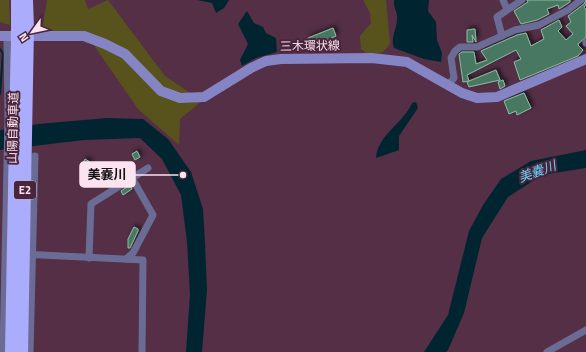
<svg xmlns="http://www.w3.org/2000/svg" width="586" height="352" viewBox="0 0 586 352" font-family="'Titillium Web','Noto Sans JP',sans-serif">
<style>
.green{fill:#58521d}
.water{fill:#002531}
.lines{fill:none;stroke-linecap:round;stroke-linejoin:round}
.stream{stroke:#002531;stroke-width:2}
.building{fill:#487862;stroke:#8bbda4;filter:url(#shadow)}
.minor{stroke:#6b6c95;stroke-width:7}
.secondary{stroke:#8585c5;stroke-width:10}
.motorway{stroke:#abacfb;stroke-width:12}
.motorway-bridge{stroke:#abacfb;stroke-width:12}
.labels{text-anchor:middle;stroke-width:4;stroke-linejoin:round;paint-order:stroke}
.shield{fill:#49253b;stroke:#c6aaba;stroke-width:1}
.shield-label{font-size:11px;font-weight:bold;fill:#fbe3f0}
.street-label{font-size:12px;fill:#fbe3f0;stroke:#49253b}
.water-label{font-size:13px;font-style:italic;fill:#68d4f8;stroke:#49253b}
.leader{fill:none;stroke:#fbe3f0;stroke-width:1.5}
.callout-dot{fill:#fbe3f0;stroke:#49253b;stroke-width:1.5}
.callout{fill:#fbe3f0;stroke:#fbe3f0;stroke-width:1.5}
.callout-label{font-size:13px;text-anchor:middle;font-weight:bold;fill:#111}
</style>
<defs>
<filter id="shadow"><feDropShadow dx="2.5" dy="-2.5" stdDeviation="2" flood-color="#0009"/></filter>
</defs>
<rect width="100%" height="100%" fill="#542f46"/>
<!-- green -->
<g class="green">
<polygon points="0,0 9,0 10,25 0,22"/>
<polygon points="47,0 85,0 88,9 108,0 165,76 202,101 180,119 179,145 138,109 84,31 42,31"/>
<polygon points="363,0 386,0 390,44 382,53 366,53 361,49 360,36 371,23 370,13"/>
</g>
<!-- water -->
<g class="water">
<polygon points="197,0 229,0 224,8 216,13 212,3"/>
<path d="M394 0H429L428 11 436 22 437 40 442 53 441 62 424 59 394 48C390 38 397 29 397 19 398 12 393 8 394 0Z"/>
<polygon points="247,11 254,23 263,27 266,33 276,38 277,50 277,52 256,58 242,66 240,60 248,44 238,24"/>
<path d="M416 102 418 108 399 136V150L376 158C378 134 403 124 412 103Z"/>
<polygon points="107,118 143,119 168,139 191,172 203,209 205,243 207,290 202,352 186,352 190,294 187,242 181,195 162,159 140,138 84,140 0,150 0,130 38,124"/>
<polygon points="586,150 586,168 542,175 508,197 482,238 464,313 448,350 446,352 424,352 448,315 469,231 483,205 501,179 531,161"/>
</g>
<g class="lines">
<!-- stream -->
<polyline class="stream" points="0,49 3,53 0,94"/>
</g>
<!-- building -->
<g class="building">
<polygon points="527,0 570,0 570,2 559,9 558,5 547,9 549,14 537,20 521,24 514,11 528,2"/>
<polygon points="586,0 586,5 584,7 586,10 586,37 578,44 578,45 583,50 578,56 520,80 514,62 521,59 516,50 467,75 469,81 496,70 500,80 469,87 467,82 469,81 463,82 459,54 462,52 474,52 476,64 487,60 481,51 517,35 526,33 531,46 544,39 541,30 559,20 562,27 558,31 566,40 573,34 566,26 571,22 568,16 584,4"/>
<polygon points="333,28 336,36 319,44 309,45 308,38"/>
<polygon points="475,29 476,42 472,35 473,42 467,42 467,30"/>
<polygon points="503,80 505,86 500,89 498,82"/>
<polygon points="524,93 531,108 517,115 516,111 509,114 504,101"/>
<polygon points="137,151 140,157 135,160 132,154"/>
<polygon points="85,159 90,162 85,172 80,169"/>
<polygon points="130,185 132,189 123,195 121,191"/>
<polygon points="134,227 138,229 138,231 130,248 128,248 128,239"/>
</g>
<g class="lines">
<!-- minor -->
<g class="minor">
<polyline points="503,0 507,9"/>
<polyline points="502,36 497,17 522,0"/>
<polyline points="586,42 586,43"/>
<polyline points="448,85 454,78 451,58 455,51 460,47 477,47 515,30 539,25 568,10 581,0"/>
<polyline points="21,254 143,260 142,352"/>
<polyline points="89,258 91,204 148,168"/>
<polyline points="126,259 133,253 153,215 132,178"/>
<polyline points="3,352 8,118 7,36"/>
<polyline points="30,352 35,156"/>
<polyline points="547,352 586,330"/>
</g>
<!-- secondary -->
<polyline class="secondary" points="0,36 84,36 105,44 125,54 161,91 180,98 204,97 251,68 266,61 281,59 372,58 407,62 462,93 477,98 497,97 586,59"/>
<!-- motorway -->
<g class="motorway">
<polyline points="17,0 17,28"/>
<polyline points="27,0 28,28"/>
</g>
<!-- motorway-bridge -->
<g class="motorway-bridge">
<polyline points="11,352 17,28"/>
<polyline points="22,352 28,28"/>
</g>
</g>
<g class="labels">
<!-- shield labels -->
<rect class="shield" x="14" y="181" width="22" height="18" rx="3"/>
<g class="shield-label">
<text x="25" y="194">E2</text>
</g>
<!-- street labels -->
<g class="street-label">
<text transform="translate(310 46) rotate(-1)" y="4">三木環状線</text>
<text transform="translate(13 128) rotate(-89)" y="4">山陽自動車道</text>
</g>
<!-- water labels -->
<g class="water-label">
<text transform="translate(537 171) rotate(-20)" y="5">美嚢川</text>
</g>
</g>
<!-- callouts -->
<path class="leader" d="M183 175L135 175"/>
<circle class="callout-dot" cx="183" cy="175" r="4"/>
<rect class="callout" x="80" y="162" width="55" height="25" rx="4"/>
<g class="callout-label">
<text x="107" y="179">美嚢川</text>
</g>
<!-- north arrow -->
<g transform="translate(32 32) rotate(237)" stroke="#49253b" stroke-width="3" paint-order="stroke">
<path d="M0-3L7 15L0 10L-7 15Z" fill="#fbe3f0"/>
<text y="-6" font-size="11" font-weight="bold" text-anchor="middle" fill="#fbe3f0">N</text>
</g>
</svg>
